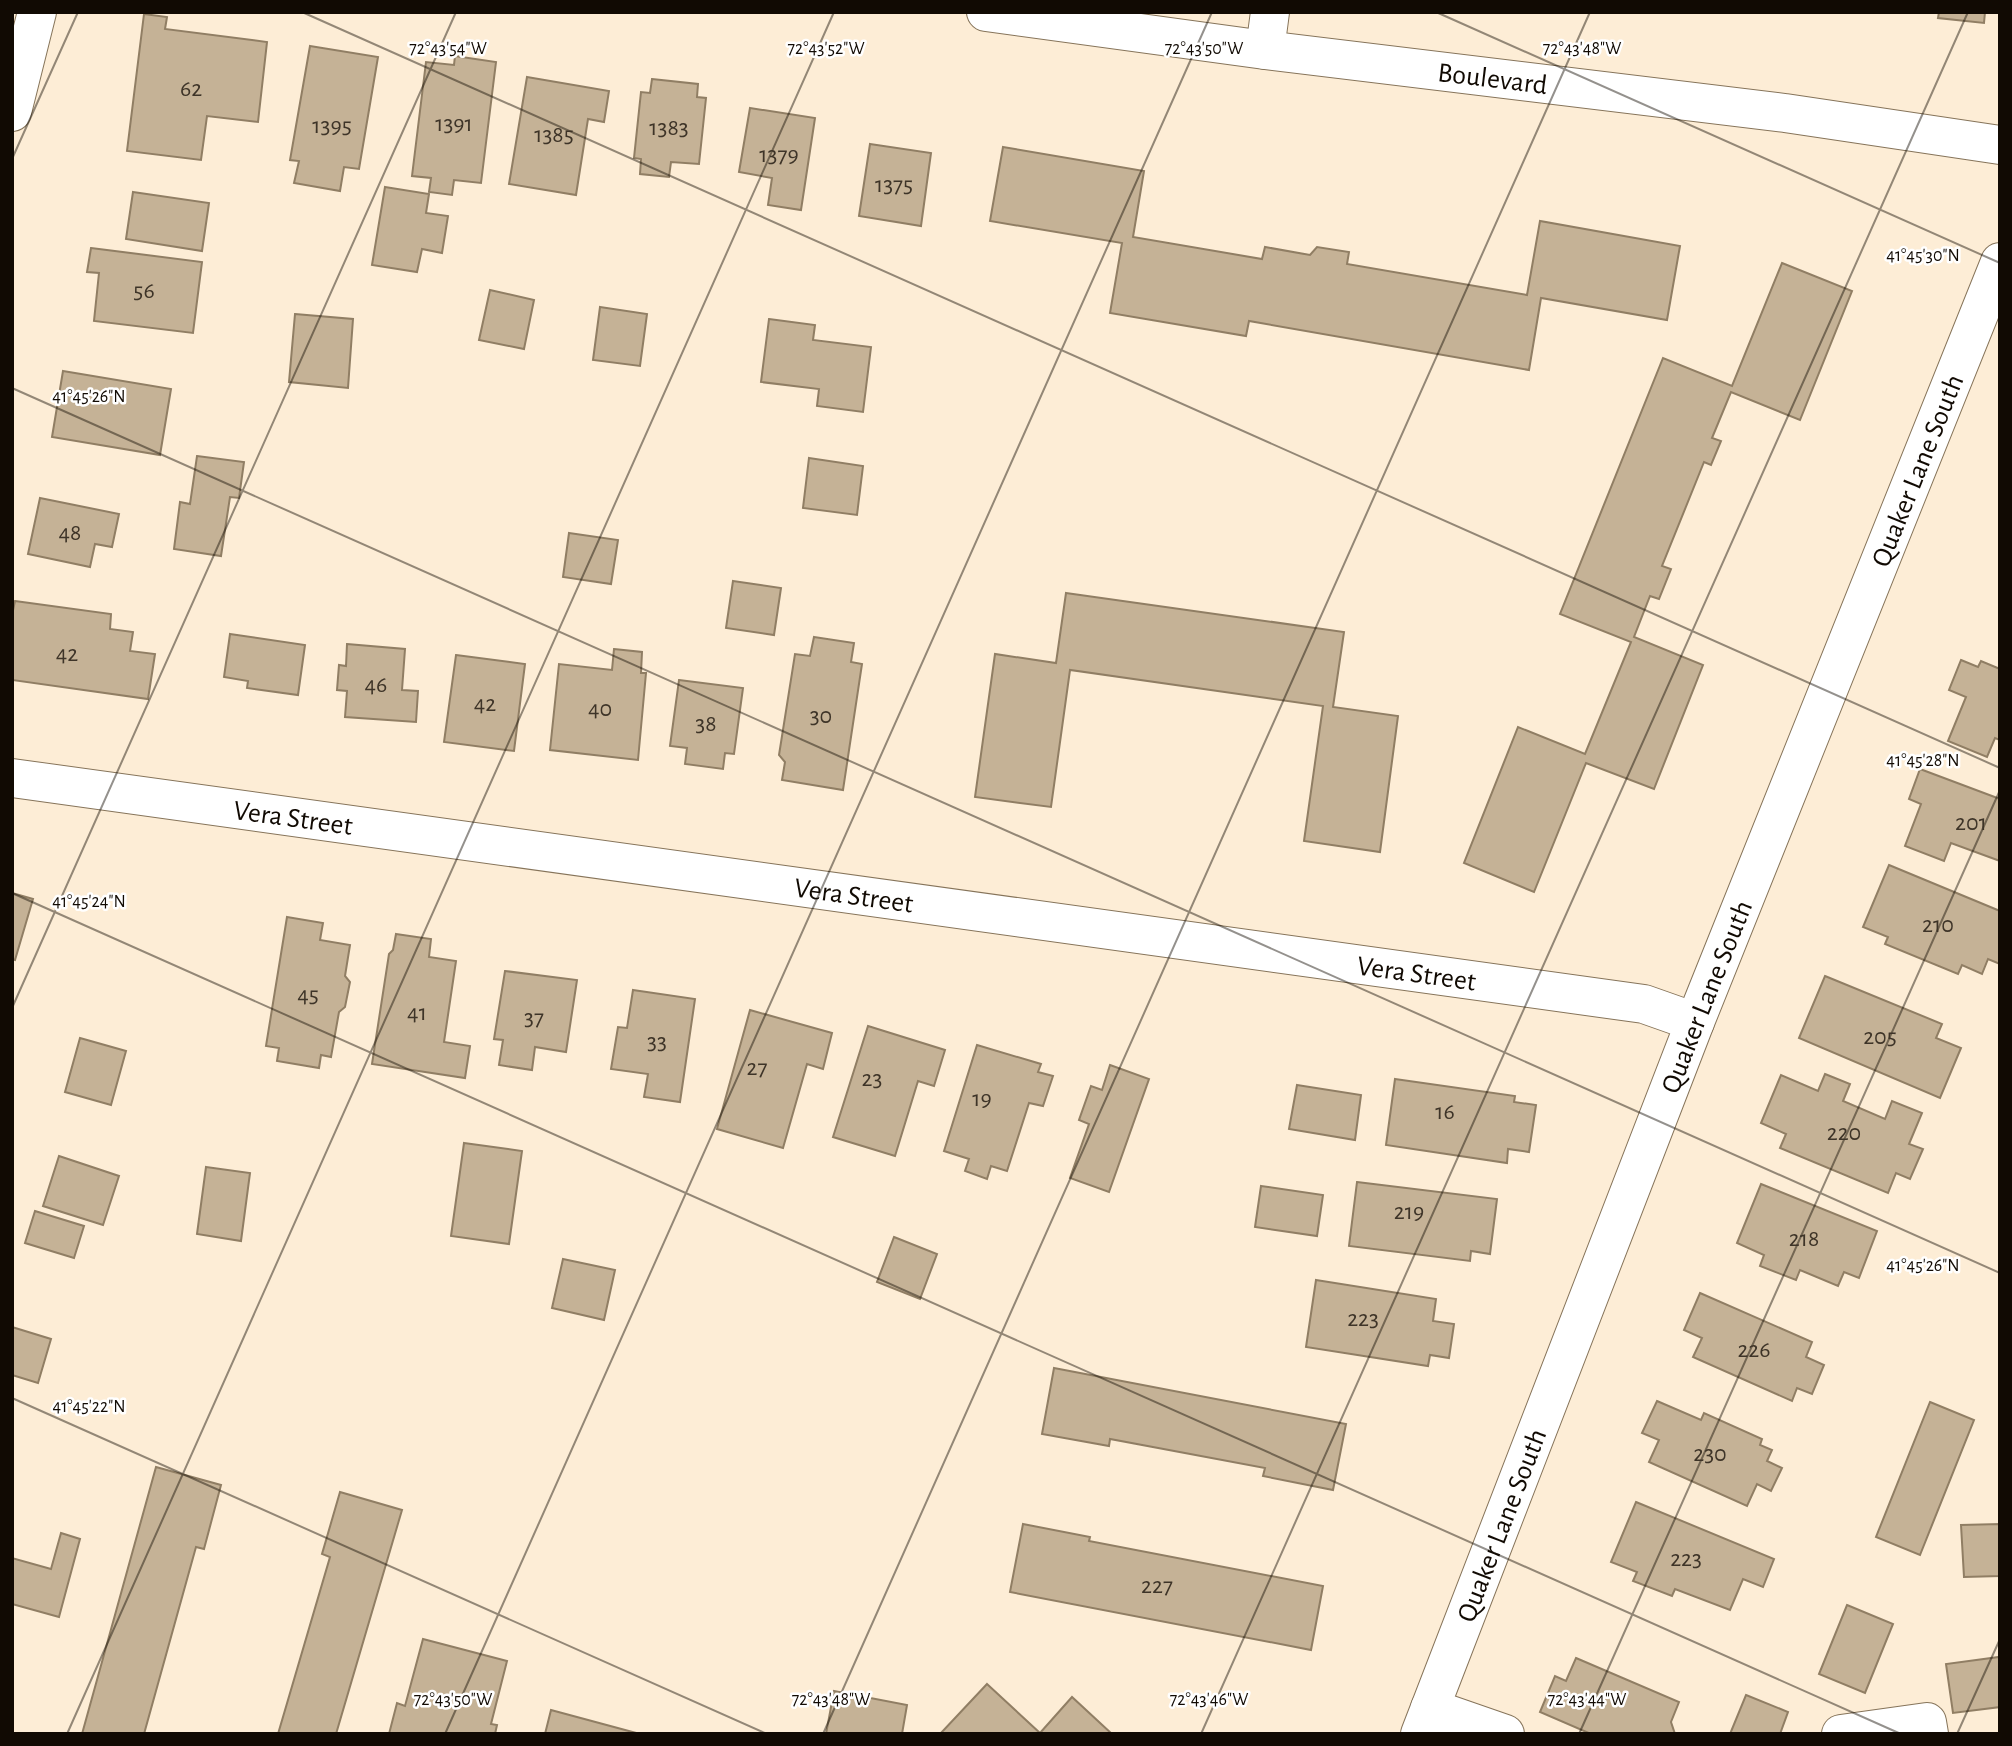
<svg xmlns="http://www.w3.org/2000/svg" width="2012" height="1746" viewBox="0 0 2012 1746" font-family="'Alegreya Sans',sans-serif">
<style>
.building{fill:#c5b296;stroke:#907e64;stroke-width:2}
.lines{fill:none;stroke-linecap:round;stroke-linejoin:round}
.minor-casing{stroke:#86745a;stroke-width:40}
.major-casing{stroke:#86745a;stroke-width:40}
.minor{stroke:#fff;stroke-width:38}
.major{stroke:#fff;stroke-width:38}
.ticks{fill:none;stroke:#110a03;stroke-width:2;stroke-opacity:0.45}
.labels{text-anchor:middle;stroke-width:5;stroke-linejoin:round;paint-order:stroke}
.number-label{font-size:24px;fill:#3e3428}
.street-label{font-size:28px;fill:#110a03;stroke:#fff}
.ticks-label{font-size:18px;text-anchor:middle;fill:#110a03;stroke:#fff;stroke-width:5;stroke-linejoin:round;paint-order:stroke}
</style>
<rect width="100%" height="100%" fill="#fdedd6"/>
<!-- building -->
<g class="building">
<polygon points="1939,12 1985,12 1984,23 1938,18"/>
<polygon points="144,14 167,17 165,29 267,42 258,122 207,116 201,160 127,151"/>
<polygon points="310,46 378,57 359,169 344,167 340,191 294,183 299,161 290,160"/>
<polygon points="455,56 496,62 481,183 454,180 452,195 429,192 431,178 412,176 426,62 454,65"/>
<polygon points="527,77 609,91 604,122 588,119 576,195 509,184"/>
<polygon points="652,79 698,84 697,97 706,98 699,164 671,162 669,177 640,174 641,159 634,158 641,92 650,93"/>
<polygon points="750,108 815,118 801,210 768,205 772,178 739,172"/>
<polygon points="870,144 931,153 921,226 859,216"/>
<polygon points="1003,147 1144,171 1133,237 1262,259 1265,247 1310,255 1317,247 1349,252 1347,264 1527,295 1540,221 1680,246 1667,320 1541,298 1529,370 1249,321 1246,336 1110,313 1122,243 990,221"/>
<polygon points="385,187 429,194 426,213 448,216 442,253 422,249 417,272 372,265"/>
<polygon points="133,192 209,203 202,251 126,239"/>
<polygon points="91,248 202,262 193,333 94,321 99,273 87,272"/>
<polygon points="1782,263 1852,291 1800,420 1731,392 1712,438 1721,441 1711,465 1704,462 1662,566 1671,569 1659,599 1650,596 1634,637 1703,665 1654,789 1586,763 1534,892 1464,863 1518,727 1585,754 1631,642 1560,614 1663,358 1732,386"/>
<polygon points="490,290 534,300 524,349 479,340"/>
<polygon points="600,307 647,314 640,366 593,360"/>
<polygon points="295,314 353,319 348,388 289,382"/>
<polygon points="769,319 815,325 813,340 871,347 863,412 817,406 819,389 761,382"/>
<polygon points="63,371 171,389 160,455 52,437"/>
<polygon points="197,456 244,462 239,498 230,497 221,556 174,549 180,502 190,504"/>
<polygon points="809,458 863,466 857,515 803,508"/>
<polygon points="40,498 119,514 112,547 95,544 90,567 28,554"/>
<polygon points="569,533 618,540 611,584 563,577"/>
<polygon points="733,581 781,588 774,635 726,628"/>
<polygon points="1066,593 1344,632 1333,707 1398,716 1380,852 1304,841 1323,706 1070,670 1051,807 975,797 995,654 1056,663"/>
<polygon points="15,601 111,614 110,629 133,632 130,651 155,654 148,699 12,680 12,615"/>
<polygon points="230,634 305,645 298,695 247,688 248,681 224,677"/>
<polygon points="814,637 854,643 851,662 862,664 843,790 782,780 785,762 779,755 795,654 810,656"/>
<polygon points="347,644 405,649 402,690 418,691 416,722 345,717 347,691 337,690 339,665 346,666"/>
<polygon points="614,649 642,652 641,673 646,673 638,760 550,750 559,664 612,670"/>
<polygon points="456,655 525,664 514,751 444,742"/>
<polygon points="1961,660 1978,667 1981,661 2000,669 2000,740 1995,738 1987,757 1948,741 1966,697 1949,690"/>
<polygon points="679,680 743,688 734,754 725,753 723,769 685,764 687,748 670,746"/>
<polygon points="1920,769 2000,799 2000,861 1951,843 1944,861 1905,846 1921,804 1909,799"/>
<polygon points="1889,865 2000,911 2000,964 1988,959 1982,974 1962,965 1958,974 1885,944 1888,937 1863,927"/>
<polygon points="12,893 33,899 15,960 12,959"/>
<polygon points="287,917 323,923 320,940 350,945 345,976 350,982 345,1007 339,1012 331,1057 321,1055 319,1068 277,1061 279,1048 266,1046"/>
<polygon points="396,934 431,939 429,957 456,961 444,1042 470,1046 465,1078 372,1064 389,954 393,950"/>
<polygon points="505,971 577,980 566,1052 535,1047 532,1070 499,1065 503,1040 494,1039"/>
<polygon points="1825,976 1942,1024 1936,1038 1961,1048 1940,1098 1799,1038"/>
<polygon points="633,990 695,999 680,1102 644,1097 648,1074 611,1069 618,1027 627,1028"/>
<polygon points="750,1010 832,1033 823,1069 807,1064 783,1148 717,1129"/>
<polygon points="868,1026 945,1050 934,1086 918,1081 895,1156 833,1137"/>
<polygon points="80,1038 126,1051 111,1105 65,1092"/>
<polygon points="977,1045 1041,1064 1038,1072 1053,1076 1043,1106 1029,1103 1007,1171 991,1166 987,1179 965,1171 969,1159 944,1151"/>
<polygon points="1110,1065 1149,1079 1109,1192 1070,1178 1089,1124 1079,1120 1091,1086 1102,1090"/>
<polygon points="1825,1074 1850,1084 1843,1101 1885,1119 1892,1101 1922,1113 1909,1144 1923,1149 1910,1179 1896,1173 1888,1193 1780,1148 1786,1134 1761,1123 1781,1075 1818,1091"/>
<polygon points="1395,1079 1515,1096 1514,1102 1536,1105 1529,1152 1508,1149 1507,1163 1386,1145"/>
<polygon points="1297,1085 1361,1095 1355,1140 1289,1129"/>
<polygon points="464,1143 522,1151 509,1244 451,1236"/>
<polygon points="59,1156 119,1176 103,1225 43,1206"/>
<polygon points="206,1167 250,1173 241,1241 197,1234"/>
<polygon points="1357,1182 1497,1199 1490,1254 1471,1251 1470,1261 1349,1246"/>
<polygon points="1761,1184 1877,1231 1859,1278 1844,1272 1838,1286 1800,1270 1796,1280 1760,1266 1764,1255 1737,1243"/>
<polygon points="1261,1186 1323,1195 1317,1236 1255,1227"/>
<polygon points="35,1211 84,1226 74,1258 25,1243"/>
<polygon points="894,1237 937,1254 920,1299 877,1282"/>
<polygon points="563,1259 615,1270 604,1320 552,1308"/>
<polygon points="1316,1280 1436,1299 1433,1321 1454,1324 1449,1358 1430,1355 1428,1366 1306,1347"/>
<polygon points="1700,1293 1812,1342 1806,1357 1824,1365 1812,1394 1797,1388 1792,1401 1693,1357 1702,1338 1684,1330"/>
<polygon points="12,1327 51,1339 38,1383 12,1375"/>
<polygon points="1054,1368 1346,1424 1333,1490 1263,1476 1265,1468 1110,1439 1109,1446 1042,1434"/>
<polygon points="1657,1401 1701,1420 1704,1413 1762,1439 1760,1445 1772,1450 1767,1461 1782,1468 1771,1491 1757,1484 1747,1506 1649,1462 1659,1440 1642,1433"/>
<polygon points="1930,1402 1974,1420 1920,1555 1876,1537"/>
<polygon points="156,1467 221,1485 204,1549 196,1547 144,1734 82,1734"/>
<polygon points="340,1492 402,1510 336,1734 278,1734 330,1557 322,1554"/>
<polygon points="1636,1502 1774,1559 1763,1587 1743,1579 1730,1610 1675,1589 1672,1596 1633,1581 1637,1572 1611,1562"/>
<polygon points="1023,1524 1090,1537 1089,1541 1323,1586 1311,1650 1010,1592"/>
<polygon points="2000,1524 2000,1576 1964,1577 1961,1525"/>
<polygon points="61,1533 80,1539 59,1617 12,1604 12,1558 51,1569"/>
<polygon points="1847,1605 1893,1624 1865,1693 1819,1674"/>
<polygon points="423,1639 507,1661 491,1724 497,1725 495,1734 389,1734 397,1703 405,1706"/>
<polygon points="1999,1657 2000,1707 1953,1713 1946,1664"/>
<polygon points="1576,1658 1679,1702 1671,1722 1675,1734 1591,1734 1540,1712 1555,1676 1566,1681"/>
<polygon points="987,1684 1040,1733 1072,1697 1112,1734 940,1734"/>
<polygon points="834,1691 907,1705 902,1734 826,1734"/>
<polygon points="1746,1695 1788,1712 1780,1734 1730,1734"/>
<polygon points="551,1710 640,1734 545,1734"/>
</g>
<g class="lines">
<defs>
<g id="minor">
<polyline points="1265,50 1270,12"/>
<polyline points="12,112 37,12"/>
<path id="s1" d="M12 778 1644 1004 1695 1022"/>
<polyline points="1430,1708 1505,1734"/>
<polyline points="1841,1734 1927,1722 1929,1734"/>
</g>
<g id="major">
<path id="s2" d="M986 12 1265 50 1785 113 2000 145"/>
<path id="s3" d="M1420 1734 1695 1022 2000 262"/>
</g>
</defs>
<!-- minor casing -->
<use href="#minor" class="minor-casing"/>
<!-- major casing -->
<use href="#major" class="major-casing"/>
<!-- minor -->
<use href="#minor" class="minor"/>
<!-- major -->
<use href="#major" class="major"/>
</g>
<!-- ticks -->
<path class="ticks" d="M302 12 2000 768M1436 12 2000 263M12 159 78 12M12 388 2000 1273M12 893 1901 1734M12 1008 456 12M12 1398 767 1734M67 1734 834 12M445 1734 1212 12M823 1734 1590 12M1201 1734 1968 12M1579 1734 2000 790M1957 1734 2000 1639"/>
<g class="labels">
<!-- number labels -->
<g class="number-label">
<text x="191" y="96">62</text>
<text x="454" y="131">1391</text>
<text x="332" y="133">1395</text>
<text x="669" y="135">1383</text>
<text x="554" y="142">1385</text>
<text x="779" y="162">1379</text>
<text x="894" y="192">1375</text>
<text x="144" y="298">56</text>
<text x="70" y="540">48</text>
<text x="67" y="661">42</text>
<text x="376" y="692">46</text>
<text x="485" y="711">42</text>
<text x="600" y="716">40</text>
<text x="821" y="723">30</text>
<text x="706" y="731">38</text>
<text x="1971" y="830">201</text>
<text x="1938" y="932">210</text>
<text x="308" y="1002">45</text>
<text x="417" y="1020">41</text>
<text x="534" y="1025">37</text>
<text x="1880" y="1044">205</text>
<text x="657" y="1049">33</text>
<text x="757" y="1075">27</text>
<text x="872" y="1086">23</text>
<text x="982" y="1106">19</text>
<text x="1445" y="1119">16</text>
<text x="1844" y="1140">220</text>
<text x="1409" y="1219">219</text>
<text x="1804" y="1246">218</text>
<text x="1363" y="1326">223</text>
<text x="1754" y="1357">226</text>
<text x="1710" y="1461">230</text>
<text x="1686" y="1566">223</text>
<text x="1157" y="1593">227</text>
</g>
<!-- street labels -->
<g class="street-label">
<text dy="10" stroke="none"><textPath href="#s2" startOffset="511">Boulevard</textPath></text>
<text dy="10" stroke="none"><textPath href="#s3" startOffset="1358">Quaker Lane South</textPath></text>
<text dy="10" stroke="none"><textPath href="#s1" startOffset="284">Vera Street</textPath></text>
<text dy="10" stroke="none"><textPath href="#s1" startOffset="850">Vera Street</textPath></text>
<text dy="10" stroke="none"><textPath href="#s1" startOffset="1418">Vera Street</textPath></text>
<text dy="10" stroke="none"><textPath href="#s3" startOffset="791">Quaker Lane South</textPath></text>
<text dy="10" stroke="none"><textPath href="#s3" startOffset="224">Quaker Lane South</textPath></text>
</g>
</g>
<g class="ticks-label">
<text x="448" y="54">72°43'54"W</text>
<text x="826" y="54">72°43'52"W</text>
<text x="1204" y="54">72°43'50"W</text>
<text x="1582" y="54">72°43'48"W</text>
<text x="1923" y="261">41°45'30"N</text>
<text x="89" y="402">41°45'26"N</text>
<text x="1923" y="766">41°45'28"N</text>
<text x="89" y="907">41°45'24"N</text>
<text x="1923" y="1271">41°45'26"N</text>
<text x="89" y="1412">41°45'22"N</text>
<text x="453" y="1705">72°43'50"W</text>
<text x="831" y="1705">72°43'48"W</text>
<text x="1209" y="1705">72°43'46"W</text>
<text x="1587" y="1705">72°43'44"W</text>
</g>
<!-- border -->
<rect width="2012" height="1746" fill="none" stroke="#110a03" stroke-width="28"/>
</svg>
